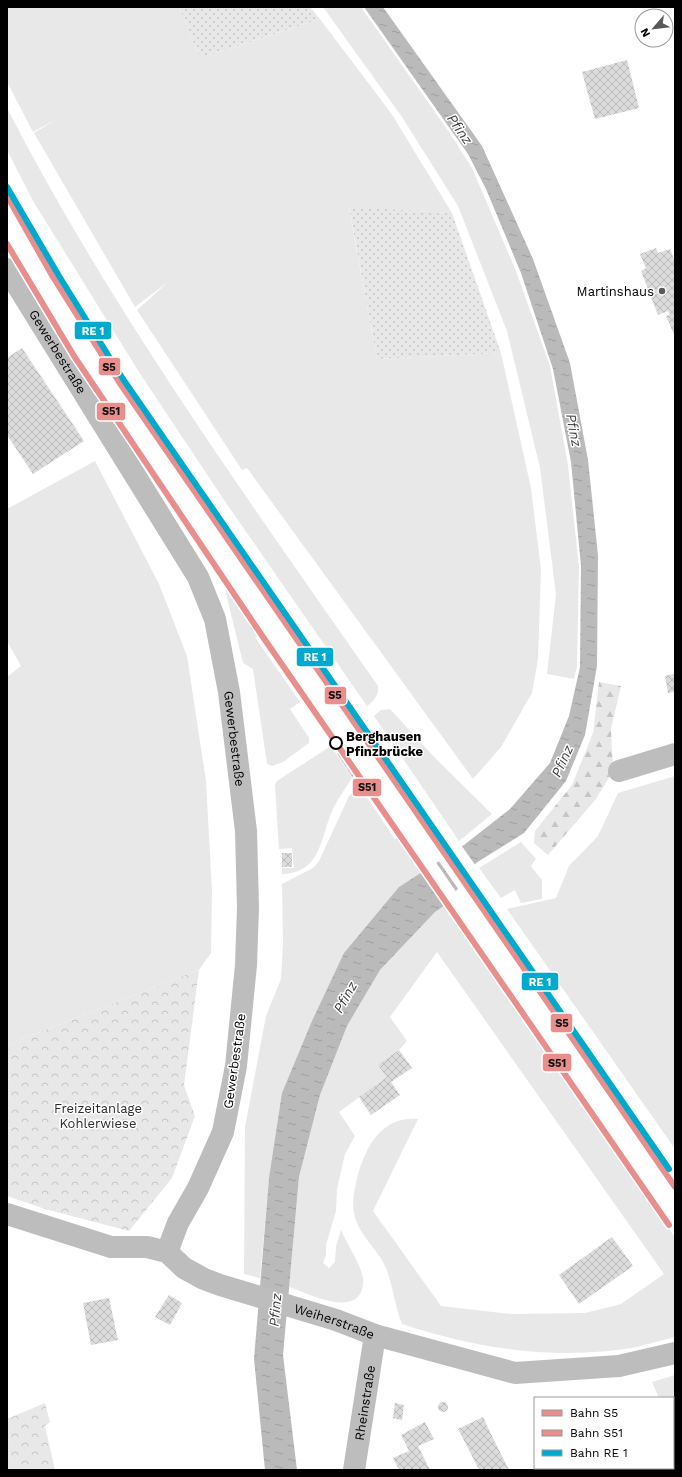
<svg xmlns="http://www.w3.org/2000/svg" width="682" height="1477" viewBox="0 0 682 1477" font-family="'Work Sans',sans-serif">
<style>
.grass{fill:#e8e8e8}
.forest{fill:url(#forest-firs)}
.park{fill:url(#park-crowns)}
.garden{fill:url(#garden-dots)}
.water{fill:url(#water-ripples)}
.pier{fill:#fff}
.building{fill:url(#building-cross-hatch)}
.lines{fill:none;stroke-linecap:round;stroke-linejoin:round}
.minor{stroke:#bdbdbd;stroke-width:22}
.rail-1-casing{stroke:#fff;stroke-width:9}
.rail-2-casing{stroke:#fff;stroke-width:9}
.rail-3-casing{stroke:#fff;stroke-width:9}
.rail-1{stroke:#e88e8d;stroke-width:6}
.rail-2{stroke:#e88e8d;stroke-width:6}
.rail-3{stroke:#00a9ce;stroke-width:6}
.poi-dot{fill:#595959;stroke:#fff;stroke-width:1.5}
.stop-dot{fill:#fff;stroke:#000;stroke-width:2}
.labels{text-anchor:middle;stroke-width:3;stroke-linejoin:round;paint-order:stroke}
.poi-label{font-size:13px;fill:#000;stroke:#fff;text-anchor:end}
.street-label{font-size:13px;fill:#000;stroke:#fff}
.stop-label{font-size:13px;font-weight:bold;fill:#000;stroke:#fff;text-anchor:start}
.park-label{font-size:13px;fill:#2c2c2c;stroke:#fff}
.water-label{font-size:14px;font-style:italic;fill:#3d3d3d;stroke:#fff}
.line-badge{stroke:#fff;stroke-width:1.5}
.badge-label{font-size:11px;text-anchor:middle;font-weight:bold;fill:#fff}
.pale-badge-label{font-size:11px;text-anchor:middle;font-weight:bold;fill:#111}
</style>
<defs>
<pattern id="forest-firs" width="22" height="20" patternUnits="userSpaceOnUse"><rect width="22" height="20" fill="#e8e8e8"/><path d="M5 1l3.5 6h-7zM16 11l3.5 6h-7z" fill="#c5c5c5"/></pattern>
<pattern id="park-crowns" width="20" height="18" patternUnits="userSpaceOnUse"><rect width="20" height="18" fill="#e8e8e8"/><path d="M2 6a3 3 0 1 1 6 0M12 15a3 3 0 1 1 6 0" fill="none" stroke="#c5c5c5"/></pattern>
<pattern id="garden-dots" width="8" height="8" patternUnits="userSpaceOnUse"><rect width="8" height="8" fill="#e8e8e8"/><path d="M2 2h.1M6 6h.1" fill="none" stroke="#c5c5c5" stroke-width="1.8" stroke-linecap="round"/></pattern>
<pattern id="water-ripples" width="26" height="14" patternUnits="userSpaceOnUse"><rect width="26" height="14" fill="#bababa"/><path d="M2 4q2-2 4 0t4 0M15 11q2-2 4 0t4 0" fill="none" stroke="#9e9e9e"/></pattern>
<pattern id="building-cross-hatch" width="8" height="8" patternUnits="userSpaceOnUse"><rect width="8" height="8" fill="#dbdbdb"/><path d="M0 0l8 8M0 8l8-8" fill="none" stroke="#bababa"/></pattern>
</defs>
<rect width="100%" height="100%" fill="#fff"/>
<!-- grass -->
<g class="grass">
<polygon points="7,7 179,7 200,58 320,19 391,113 452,213 349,208 377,359 501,353 531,488 541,570 538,659 532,693 501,747 473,779 247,468 242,470 137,310 168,282 135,307 34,133 57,119 33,132 7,82"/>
<polygon points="323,7 361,7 449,132 472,168 516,271 550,366 568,465 579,567 577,666 574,679 547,674 556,594 540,468 507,331 458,206 402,117"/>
<path d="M7 108C112 312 248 499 378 686 379 695 374 701 367 706L224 500 139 372 33 201 7 150Z"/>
<polygon points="95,461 159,584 187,656 206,781 212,892 211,953 199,970 7,1045 7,677 21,666 7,641 7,509"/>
<polygon points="224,585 259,635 255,637 300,702 290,709 309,738 309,743 283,762 272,766 267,764 253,669 243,663"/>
<polygon points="390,709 436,759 492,814 459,841 374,716 381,710"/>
<path d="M331 746 352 778C346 787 339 797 334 807 320 835 323 873 282 874V868H294L292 848 279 849 275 785 277 781Z"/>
<polygon points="675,776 675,1149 507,909 556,898 569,866 598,836 618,793"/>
<polygon points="361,789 395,839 398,837 423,872 399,887 269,1178 260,1278 244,1274 245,1127 266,1016 281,979 283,943 282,884 313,868 319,861 349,796 353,792"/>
<polygon points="521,842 536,859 531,866 542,880 542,899 521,903 515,890 501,898 479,868"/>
<path d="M447 904 675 1237V1337C662 1340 649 1344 637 1347 558 1361 477 1349 402 1324 395 1307 393 1286 386 1268 378 1249 358 1235 354 1213 352 1202 354 1193 356 1183 363 1151 380 1115 418 1119L373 1211 441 1306 511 1314 585 1313 621 1304 664 1274 437 952 390 1017 407 1041 399 1050 387 1077 339 1112 355 1136 345 1154 337 1189 336 1211 326 1245V1255L323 1263 329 1268 335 1262 336 1246 341 1230C347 1244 356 1256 361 1271 364 1277 364 1288 360 1294 347 1314 307 1293 289 1287L299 1177 320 1095 347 1026 380 970 435 912Z"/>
<polygon points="675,1375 675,1431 673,1426 673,1398 659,1398 652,1382"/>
</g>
<!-- forest -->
<polygon class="forest" points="599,682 621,686 611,729 613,771 596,799 548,855 534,843 535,831 572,785 593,733"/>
<!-- park -->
<g class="park">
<polygon points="199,970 184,1085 195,1116 172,1178 129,1231 45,1209 7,1196 7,1045"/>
<polygon points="45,1403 50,1422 45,1426 55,1470 7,1470 7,1419"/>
</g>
<!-- garden -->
<g class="garden">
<polygon points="179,7 310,7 320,19 200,58"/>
<polygon points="349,207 452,213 501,353 377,359"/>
</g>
<!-- water -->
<polygon class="water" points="364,7 383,7 482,146 533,259 570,363 588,460 598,555 597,666 585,735 566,781 524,833 476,863 447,904 435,912 380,970 347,1026 320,1095 299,1177 283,1355 297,1470 265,1470 254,1359 269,1178 282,1093 312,1021 344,953 399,887 464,845 510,809 550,763 569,716 580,667 581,566 571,462 553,369 521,273 486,189 468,154"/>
<!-- pier -->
<g class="pier">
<polygon points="461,845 476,866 459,890 438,860"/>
<polygon points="435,861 457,893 448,906 422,870"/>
</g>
<!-- building -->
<g class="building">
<polygon points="627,60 639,108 595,119 582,72"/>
<polygon points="656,248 658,253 670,249 675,262 675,337 666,316 670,315 668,311 658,315 641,271 646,268 640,254"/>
<polygon points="22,348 84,441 33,474 7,435 7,358"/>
<polygon points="674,674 675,692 668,693 665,676"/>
<polygon points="340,751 356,775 352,777 337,754"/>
<rect x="282" y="853" width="10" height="14"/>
<polygon points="399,1050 412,1068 391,1082 400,1095 371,1115 359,1097 387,1077 378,1065"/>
<polygon points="612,1237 633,1266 579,1304 559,1275"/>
<polygon points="169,1295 182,1303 170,1325 155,1317"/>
<polygon points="109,1298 118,1340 91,1345 83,1303"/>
<circle cx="443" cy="1407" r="5"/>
<polygon points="395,1403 404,1405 402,1420 393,1418"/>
<polygon points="483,1417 491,1434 509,1470 479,1470 467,1446 458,1429"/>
<polygon points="425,1422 434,1439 418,1446 430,1470 399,1470 393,1458 409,1451 401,1435"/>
</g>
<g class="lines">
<!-- minor -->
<g class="minor">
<path id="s1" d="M7 269 198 577 215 619 229 692 246 831 248 907 246 965 236 1066 223 1132 198 1188 178 1223 167 1252"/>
<polyline points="619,771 675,754"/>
<path id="s2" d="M7 1214 111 1247H147L167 1252 184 1268 204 1279 220 1285 336 1320 375 1335 515 1373 619 1366 675 1353"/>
<polyline points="673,1449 675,1448"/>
<path id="s3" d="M354 1470 375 1335"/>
<polyline points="627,1470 632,1468"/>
</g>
<defs>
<polyline id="rail-1" points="7,196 53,277 119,382 675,1187"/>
<polyline id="rail-2" points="7,244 74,356 263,637 669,1225"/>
<polyline id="rail-3" points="7,187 59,276 123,379 669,1169"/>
</defs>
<!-- rail-1 casing -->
<use href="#rail-1" class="rail-1-casing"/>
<!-- rail-2 casing -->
<use href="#rail-2" class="rail-2-casing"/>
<!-- rail-3 casing -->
<use href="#rail-3" class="rail-3-casing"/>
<!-- rail-1 -->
<use href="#rail-1" class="rail-1"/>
<!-- rail-2 -->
<use href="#rail-2" class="rail-2"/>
<!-- rail-3 -->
<use href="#rail-3" class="rail-3"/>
</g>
<!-- markers -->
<circle class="poi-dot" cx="662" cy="291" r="4"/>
<circle class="stop-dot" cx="336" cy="743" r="6"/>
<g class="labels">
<!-- poi labels -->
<g class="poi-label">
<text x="654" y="296">Martinshaus</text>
</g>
<!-- street labels -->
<g class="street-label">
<text dy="5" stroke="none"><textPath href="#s1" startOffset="97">Gewerbestraße</textPath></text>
<text dy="5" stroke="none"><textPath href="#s1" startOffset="529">Gewerbestraße</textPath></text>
<text transform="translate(234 1061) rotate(-82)" y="5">Gewerbestraße</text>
<text dy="5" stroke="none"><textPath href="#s2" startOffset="349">Weiherstraße</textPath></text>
<text dy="5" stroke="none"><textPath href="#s3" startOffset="68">Rheinstraße</textPath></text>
</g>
<!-- stop labels -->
<g class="stop-label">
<text x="346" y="741">Berghausen<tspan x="346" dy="15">Pfinzbrücke</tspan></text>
</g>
<!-- park labels -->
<g class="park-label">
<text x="98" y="1113">Freizeitanlage<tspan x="98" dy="15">Kohlerwiese</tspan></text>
</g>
<!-- water labels -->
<g class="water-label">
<text transform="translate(460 129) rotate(55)" y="5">Pfinz</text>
<text transform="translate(574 430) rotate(79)" y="5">Pfinz</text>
<text transform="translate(562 761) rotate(-66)" y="5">Pfinz</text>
<text transform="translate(345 997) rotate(-61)" y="5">Pfinz</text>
<text transform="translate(275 1310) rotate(-85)" y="5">Pfinz</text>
</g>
</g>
<g class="line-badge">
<rect x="74" y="321" width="38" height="19" rx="4" fill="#00a9ce"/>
<rect x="98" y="357" width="23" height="19" rx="4" fill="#e88e8d"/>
<rect x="96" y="402" width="30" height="19" rx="4" fill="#e88e8d"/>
<rect x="296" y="647" width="38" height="20" rx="4" fill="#00a9ce"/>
<rect x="324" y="686" width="23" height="19" rx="4" fill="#e88e8d"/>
<rect x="352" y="778" width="30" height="19" rx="4" fill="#e88e8d"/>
<rect x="521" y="972" width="38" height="19" rx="4" fill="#00a9ce"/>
<rect x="550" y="1013" width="23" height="20" rx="4" fill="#e88e8d"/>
<rect x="542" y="1053" width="30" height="19" rx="4" fill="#e88e8d"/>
</g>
<g class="badge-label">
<text x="93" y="335">RE 1</text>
<text x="315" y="661">RE 1</text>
<text x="540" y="986">RE 1</text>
</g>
<g class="pale-badge-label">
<text x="109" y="371">S5</text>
<text x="111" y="415">S51</text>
<text x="335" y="699">S5</text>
<text x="367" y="791">S51</text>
<text x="562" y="1027">S5</text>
<text x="557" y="1067">S51</text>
</g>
<!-- border -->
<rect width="682" height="1477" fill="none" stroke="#000000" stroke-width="16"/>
<!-- legend -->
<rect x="534" y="1397" width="140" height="72" fill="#ffffff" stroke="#999999"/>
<rect x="542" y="1410" width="20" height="6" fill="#e88e8d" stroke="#999999"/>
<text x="570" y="1417" font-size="12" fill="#000000">Bahn S5</text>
<rect x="542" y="1430" width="20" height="6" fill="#e88e8d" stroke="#999999"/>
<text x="570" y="1437" font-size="12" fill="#000000">Bahn S51</text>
<rect x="542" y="1450" width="20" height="6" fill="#00a9ce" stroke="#999999"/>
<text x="570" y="1457" font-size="12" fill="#000000">Bahn RE 1</text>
<!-- north arrow -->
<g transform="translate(654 28) rotate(242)"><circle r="19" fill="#ffffff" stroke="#999999"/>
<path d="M0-3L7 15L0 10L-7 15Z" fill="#595959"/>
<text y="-6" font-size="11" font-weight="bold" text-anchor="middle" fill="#000000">N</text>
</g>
</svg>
